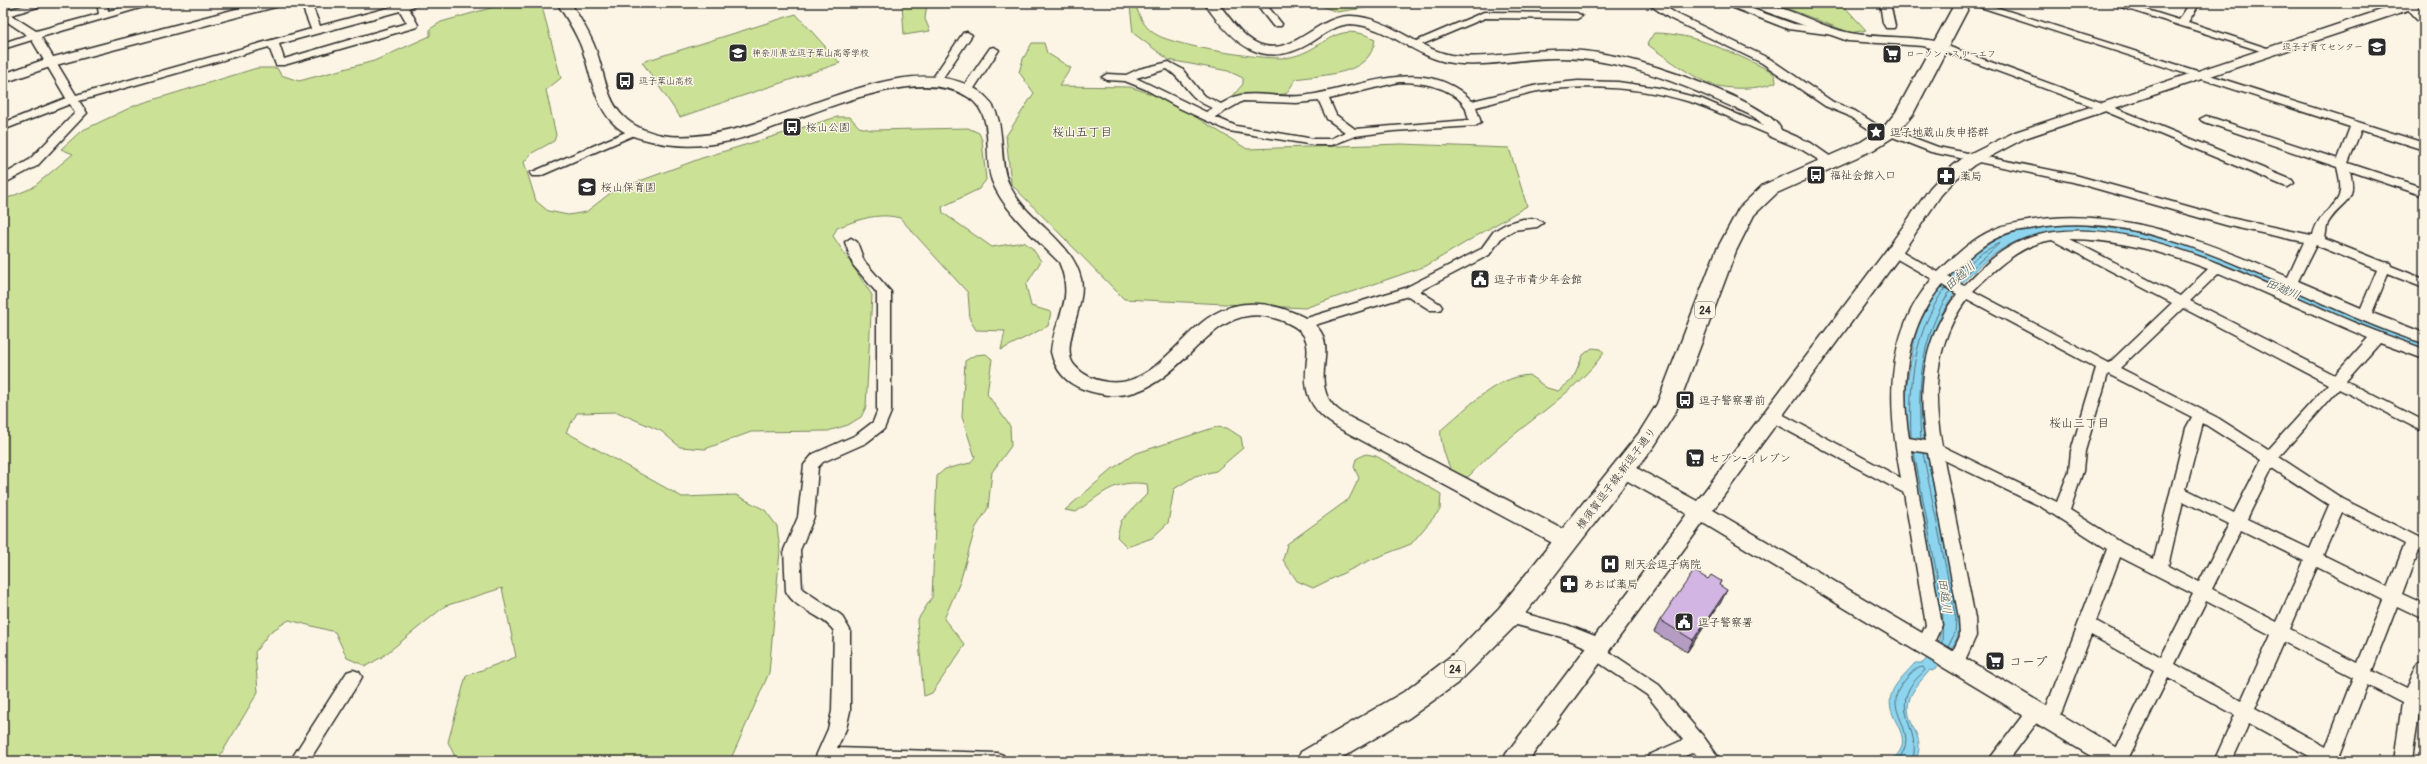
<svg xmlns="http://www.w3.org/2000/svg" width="2427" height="764" viewBox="0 0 2427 764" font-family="Pangolin,'Klee One',sans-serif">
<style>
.green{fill:#cae196;stroke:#7a8660}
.water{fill:#8dd5ef;stroke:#6691a1}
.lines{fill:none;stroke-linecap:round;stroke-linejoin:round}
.shore{stroke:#526f79;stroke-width:1}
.minor-casing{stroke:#2b2b2b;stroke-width:3}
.tertiary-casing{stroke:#2b2b2b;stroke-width:3}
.primary-casing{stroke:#2b2b2b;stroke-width:3}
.minor{fill:#fcf5e5;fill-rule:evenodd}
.tertiary{fill:#fcf5e5;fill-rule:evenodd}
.primary{fill:#fcf5e5;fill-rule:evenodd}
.wall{fill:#b59cc2;stroke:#2b2b2b}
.shaded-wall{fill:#937f9e;stroke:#2b2b2b}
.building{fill:#d2b5e2;stroke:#2b2b2b}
.labels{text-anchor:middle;stroke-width:3;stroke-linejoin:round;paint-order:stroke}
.far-poi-label{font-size:9px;fill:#2b2b2b;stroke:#fcf5e5;text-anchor:start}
.shield{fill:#fcf5e5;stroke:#6a6863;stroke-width:1}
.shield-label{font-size:10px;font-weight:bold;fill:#2b2b2b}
.poi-label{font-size:11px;fill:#2b2b2b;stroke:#fcf5e5;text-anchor:start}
.street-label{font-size:11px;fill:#2b2b2b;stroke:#fcf5e5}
.neighbourhood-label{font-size:12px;fill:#2b2b2b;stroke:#fcf5e5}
.water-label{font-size:12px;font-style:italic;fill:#44565c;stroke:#fcf5e5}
.near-poi-label{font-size:13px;fill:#2b2b2b;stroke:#fcf5e5;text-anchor:start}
</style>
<rect width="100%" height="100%" fill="#fcf5e5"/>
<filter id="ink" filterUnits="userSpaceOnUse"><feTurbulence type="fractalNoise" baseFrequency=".025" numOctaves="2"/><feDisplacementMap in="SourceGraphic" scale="8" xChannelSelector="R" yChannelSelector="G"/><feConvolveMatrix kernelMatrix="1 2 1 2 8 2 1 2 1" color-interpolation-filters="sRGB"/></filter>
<g filter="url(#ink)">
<!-- green -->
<g class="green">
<path d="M508 3H541L561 78 546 90 556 135 554 141 532 153 524 162 536 201 548 211 568 215 586 212 613 191 702 158 837 117H850L859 127 872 130 968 128 979 133 982 140 986 180 979 189 942 207 943 213 992 247 1024 242 1032 248 1041 261 1026 285 1031 306 1051 312 1048 326 1001 350 1005 331 976 330 970 320 968 293 900 218C878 212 857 220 837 228L833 236 872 295 866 407 861 417 848 425 828 431 751 432 705 449 680 447 661 431 617 412 577 413 566 432 682 497 736 495 765 510 777 526 780 551 769 673 730 761H457L448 742 466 676 516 657 502 588 445 606 382 657 366 666 347 658 335 632 289 620 270 632 255 652 258 692 217 761H3V200L32 188 73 154 61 149 81 131 136 105 257 68H277L281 75 299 81 374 61 430 36V29L441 22Z"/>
<polygon points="902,3 927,3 925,19 930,31 904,35"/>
<polygon points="1313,3 1397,3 1337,12"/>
<polygon points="1773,3 1841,3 1866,30 1851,33"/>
<path d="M1130 6 1137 9C1141 20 1146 29 1157 35 1176 46 1269 62 1291 57 1326 49 1335 19 1375 39 1371 76 1325 74 1296 79L1286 94 1231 98 1243 84V78L1228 71 1169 60 1133 33Z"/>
<polygon points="796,14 840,63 680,117 642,62"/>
<path d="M1654 33C1696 33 1732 53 1769 70L1775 75 1776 82C1759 90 1728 90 1710 84 1696 79 1660 54 1647 44Z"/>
<polygon points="1032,43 1044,43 1047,53 1071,68 1059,86 1130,87 1167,99 1247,149 1401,144 1509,148 1527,206 1426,266 1305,308 1124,299 1011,184 1006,136 1034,93 1019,72 1023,59"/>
<path d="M1592 348 1601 349 1604 353C1575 392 1535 416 1499 447 1488 456 1478 467 1468 477 1462 476 1455 475 1451 469 1446 462 1439 437 1441 430 1467 408 1495 377 1529 375L1547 388 1558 391 1572 380 1583 355Z"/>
<polygon points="986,354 992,359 987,394 1010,426 1011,446 992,472 988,508 975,529 960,582 944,619 965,645 932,693 924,696 917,621 932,597 937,476 945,469 970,463 975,457 962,417 965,361 975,355"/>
<path d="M1216 427 1227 428 1241 437 1243 448 1216 471 1195 476 1174 489 1168 523 1152 538 1127 547 1117 537 1121 521 1148 493 1147 484C1114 479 1102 494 1076 512L1065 510 1112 469 1134 454Z"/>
<polygon points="1366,454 1376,456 1441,494 1440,510 1411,544 1368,561 1313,588 1297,581 1283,560 1287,544 1349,499 1359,478 1354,467 1356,459"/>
</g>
<!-- water -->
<path class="water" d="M2074 224 2132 231 2193 247 2424 342V350C2401 342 2378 334 2356 325 2297 300 2241 268 2180 249 2156 242 2132 239 2109 235 2091 233 2071 229 2053 231 2021 235 1994 251 1972 273 1935 309 1923 355 1922 405 1921 436 1930 468 1936 498 1944 538 1952 579 1960 619 1959 645 1949 652 1933 671L1930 670C1921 681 1908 693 1908 708 1909 729 1927 739 1915 761H1891C1922 735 1879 719 1893 690 1898 680 1908 671 1915 663H1923C1943 640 1941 638 1939 608L1907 437 1906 388 1917 327 1936 293 1948 277 1977 251 1997 238 2023 229Z"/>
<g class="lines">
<!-- shore -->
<g class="shore">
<polyline points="1953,279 1980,254 2001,242 1958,281"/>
<path d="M1911 437C1909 383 1913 334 1945 288"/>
<path d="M1921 439C1917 386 1921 337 1950 291"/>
<polyline points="1914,452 1943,607 1942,644"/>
<polyline points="1923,453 1956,619 1955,633 1948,647"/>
<path d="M1897 761C1925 729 1876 711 1906 679 1911 673 1915 668 1923 667L1925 670C1920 676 1912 682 1909 689 1896 714 1922 736 1912 761"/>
</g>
<defs>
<g id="minor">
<path d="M34 3H51L11 15 36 31 99 14 97 3H107L108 11 140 3H157L41 37 76 95 311 29 301 3H311L320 26 406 3H422L409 8 418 25 417 27 284 65H276L269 47 79 101 87 113 85 115 37 166 3 184V175L29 160 75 113 70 104 3 130V123L66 98 32 40 3 49V43L27 35 3 19V11ZM400 11 407 23 284 59 279 44Z"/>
<polygon points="1255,3 1265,3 1282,24 1281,26 1273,26"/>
<path d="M1647 3H1659L1677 14 1770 59 1833 102 1855 111 1885 130H1893L1938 147 2075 175 2230 218 2311 235H2313C2318 213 2334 209 2339 196 2342 186 2339 176 2337 167L2202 121 2200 119 2206 116 2210 117 2338 159 2350 127 1968 3H1983L2424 143V150L2361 130 2348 163 2424 188V196L2350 171C2358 205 2342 200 2328 223 2326 228 2326 234 2325 239L2383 262 2390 263 2391 266 2424 279V288L2388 274 2372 313 2424 333V343C2305 308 2164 203 2035 228 2025 230 2013 230 2003 235 1981 244 1965 261 1948 277L1964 286C1982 267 2001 248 2026 239 2115 206 2252 278 2334 314 2363 327 2394 338 2424 349V359L2380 343 2346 381 2424 421V432L2339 389 2279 457 2343 499 2424 540V553L2418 551 2402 594 2424 604V619L2397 606 2372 671 2407 688 2418 663 2424 661C2424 694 2416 727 2412 761H2394L2402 703 2367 685 2340 755 2344 761H2318L2249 723 2232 761H2214L2235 715 2168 678 2127 761H2110L2154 670 2091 635 2056 727 2050 729 2044 727 2041 721 2107 549 2040 506 1944 460 1975 618 1976 636 1961 669 1955 671 1949 669 1947 664 1960 636 1959 618 1928 453 1911 450 1942 625 1930 651 1924 653 1918 651 1916 646 1926 625 1904 493 1766 419 1764 415 1766 411H1776L1901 478C1888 409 1883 336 1932 279L1890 255 1888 252 1890 249H1898L1938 272C1955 256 1972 239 1993 230 2004 224 2017 223 2028 221 2117 205 2208 242 2288 277L2304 242 2229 226 2073 182 1931 152 1890 136 1881 137 1847 115 1825 106 1762 63 1669 18ZM2069 239C2117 239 2163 252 2208 269L2180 296ZM2052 240 2172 303 2109 363 1973 291C1995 269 2019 245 2052 240ZM2316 245 2377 270 2361 308 2298 281ZM2219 273 2368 338 2335 375 2190 301ZM1942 285 1957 294C1924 336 1917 390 1926 441L1909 438C1900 386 1906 327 1942 285ZM1967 299 2096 368 2071 451 2069 471 2057 502 1942 446C1932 395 1935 341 1967 299ZM2183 308 2328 384 2268 450 2218 418 2120 368ZM2108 374 2192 417 2186 428 2154 559 2122 543 2070 510 2083 471 2085 451ZM2203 423 2261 460 2234 513 2186 489ZM2272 468 2329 505 2310 549 2247 519ZM2183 501 2229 524 2199 582 2168 566ZM2342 512 2405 544 2388 587 2323 555ZM2241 530 2304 561 2277 622 2212 589ZM2120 557 2193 594 2161 657 2096 621ZM2317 567 2383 600 2358 663 2290 629ZM2206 601 2271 635 2241 701 2175 664ZM2284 642 2353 677 2326 747 2255 708Z"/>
<polygon points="1721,3 1736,3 1794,24 1834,29 1839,32 1834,35 1788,29"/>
<polygon points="1880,3 1890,3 1895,26 1894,28 1886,28 1883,23"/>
<polygon points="2109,3 2125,3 2179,20 2190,3 2200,3 2188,22 2276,51 2275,53 2267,53"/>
<path d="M2406 3H2414L2424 15V24C2418 23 2405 8 2406 3Z"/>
<polygon points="1484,12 1577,13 1582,16 1577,19 1485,18 1416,47 1408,47 1407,45"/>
<polygon points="967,32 972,35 940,82 935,85 931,84 930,82 963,33"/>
<polygon points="1939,43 2108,105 2292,180 2294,183 2288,187 2284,186 2100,109 1935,48 1935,44"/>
<polygon points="994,47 999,50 973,90 967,93 963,92 961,90 990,48"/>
<path d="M1169 62 1182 69 1203 95 1221 104C1227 101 1234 96 1241 95 1261 92 1281 98 1302 96 1358 90 1424 52 1472 101L1538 85 1578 81 1618 82 1659 88 1702 99 1780 133 1778 135H1770C1745 125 1720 112 1694 103 1645 88 1590 83 1538 91 1517 95 1497 102 1476 107L1481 123 1475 126 1393 131 1355 136 1332 145H1314L1229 131 1179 108 1145 89 1125 81 1107 80 1102 77 1107 74 1126 75 1139 69ZM1167 69C1187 82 1187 99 1213 108L1206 112 1136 78ZM1399 82C1420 82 1450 86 1464 105 1467 109 1467 115 1469 120L1355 129 1336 115 1329 99ZM1243 101 1296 103 1319 101 1327 119 1345 132 1330 139H1314L1236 126 1215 117Z"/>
<polygon points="635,128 639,129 639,133 540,176 532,176 530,173"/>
<polygon points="1523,219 1537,219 1543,223 1537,227 1514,230 1502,237 1489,255 1420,291 1440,304 1442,307 1440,310 1430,310 1408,296 1302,329 1295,324 1297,321 1405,288 1481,249 1494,231 1506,224"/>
<path d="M851 238 857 242 864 261 891 292V412L884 429 866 443 823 462 818 467 814 517 800 550 802 589 841 615 850 630V711L846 729 837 748 997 753 1003 755 1006 761H818L816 756 828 729 832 711 834 631C821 613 796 611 786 591L784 550 798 517 804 465 813 454 856 435 873 422 877 412V293L853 265 845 242Z"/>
<polygon points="1508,609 1567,625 1605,640 1607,645 1605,649 1659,685 1703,736 1721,761 1701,761 1694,752 1674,761 1646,761 1649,755 1683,740 1647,695 1589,656 1587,651 1588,648 1565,638 1502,621 1500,616 1502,611"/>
<polygon points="353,670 359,672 362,677 359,682 309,761 290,761 347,672"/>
<polygon points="2035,704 2041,707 2044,712 2041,717 2008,761 1988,761 2029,707"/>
</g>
<g id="tertiary">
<polygon points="259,3 281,3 279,6 56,65 3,83 3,74 46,59"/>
<path d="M557 3H571C579 17 588 30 594 45 604 68 605 99 624 117 634 127 648 132 662 135 759 151 894 39 977 90 1012 112 995 153 1009 184 1025 221 1072 239 1081 279 1087 306 1058 348 1075 366 1083 375 1094 380 1107 382 1155 388 1179 333 1216 313 1240 300 1267 302 1292 312 1349 333 1312 366 1328 398 1334 410 1349 417 1361 423L1574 535 1577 541 1574 547 1567 549 1560 547 1348 433C1331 424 1314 413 1308 394 1298 359 1328 334 1274 318 1197 295 1178 424 1083 389 1066 383 1055 370 1051 352 1054 316 1076 302 1059 262 1038 241 1002 209 992 181 982 153 997 116 968 97 914 62 801 121 745 137 715 146 682 149 651 141 638 138 623 134 613 123 593 102 591 72 581 46 575 31 566 17 557 3Z"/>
<path d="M1204 3H1218C1230 18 1245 42 1265 46 1297 53 1319 15 1351 16 1389 17 1415 48 1451 55 1490 61 1530 48 1568 50 1591 51 1614 55 1636 61 1664 69 1772 104 1781 130L1811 143 1838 162 1830 167 1801 149 1769 136C1766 133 1766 128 1763 125 1755 115 1739 110 1728 105 1675 81 1615 57 1555 58 1521 58 1486 68 1452 63 1415 58 1388 26 1351 24 1337 24 1323 35 1312 42 1263 72 1233 44 1204 3Z"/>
<path d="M1748 3C1787 3 1814 26 1850 33 1881 39 1913 35 1944 43L1946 46 1939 50 1923 46 1848 41 1750 6Z"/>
<polygon points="2402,3 2422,3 2420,6 2025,138 1974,165 1956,179 1941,195 1900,256 1713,510 2128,754 2131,761 2099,761 1703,523 1528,761 1503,761 1506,754 1687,514 1617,475 1614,470 1617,465 1624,463 1631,465 1697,501 1888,248 1930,188 1945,172 1963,158 2015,132"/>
</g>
<polygon id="primary" points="1955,3 1971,3 1913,114 1895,136 1873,150 1777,193 1754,215 1736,251 1676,411 1655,445 1517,624 1459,682 1409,718 1336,761 1297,761 1301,752 1407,690 1456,652 1499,608 1639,433 1657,404 1716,251 1739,208 1763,185 1861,142 1883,128 1896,112"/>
</defs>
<!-- minor casing -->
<use href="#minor" class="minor-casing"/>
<!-- tertiary casing -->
<use href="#tertiary" class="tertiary-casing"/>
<!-- primary casing -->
<use href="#primary" class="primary-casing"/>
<!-- minor -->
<use href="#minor" class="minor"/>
<!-- tertiary -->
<use href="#tertiary" class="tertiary"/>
<!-- primary -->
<use href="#primary" class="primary"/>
</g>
<!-- wall -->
<polygon class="wall" points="1708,579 1721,581 1719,585 1721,602 1687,652 1654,632 1660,620"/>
<!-- shaded-wall -->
<polygon class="shaded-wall" points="1727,590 1721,602 1687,652 1693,640"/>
<!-- building -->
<polygon class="building" points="1694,571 1708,579 1711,575 1721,581 1719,585 1727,590 1693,640 1660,620"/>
</g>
<!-- icons -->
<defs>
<symbol id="school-square" viewBox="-11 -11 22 22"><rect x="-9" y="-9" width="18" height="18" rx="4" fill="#2b2b2b" stroke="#fcf5e5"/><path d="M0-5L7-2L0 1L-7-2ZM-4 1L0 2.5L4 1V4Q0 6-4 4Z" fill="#fff"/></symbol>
<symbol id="supermarket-square" viewBox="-11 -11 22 22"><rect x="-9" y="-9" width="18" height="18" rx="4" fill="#2b2b2b" stroke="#fcf5e5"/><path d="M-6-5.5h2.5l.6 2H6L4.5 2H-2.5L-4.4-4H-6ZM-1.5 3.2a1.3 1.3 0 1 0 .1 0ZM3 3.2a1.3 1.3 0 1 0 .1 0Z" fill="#fff"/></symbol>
<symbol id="bus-square" viewBox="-11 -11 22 22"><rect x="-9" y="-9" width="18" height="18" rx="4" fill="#2b2b2b" stroke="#fcf5e5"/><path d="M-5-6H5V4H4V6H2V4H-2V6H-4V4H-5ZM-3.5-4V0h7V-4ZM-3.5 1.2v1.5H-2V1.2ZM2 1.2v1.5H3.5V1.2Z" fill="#fff"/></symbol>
<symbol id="sight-square" viewBox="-11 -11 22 22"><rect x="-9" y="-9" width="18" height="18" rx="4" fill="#2b2b2b" stroke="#fcf5e5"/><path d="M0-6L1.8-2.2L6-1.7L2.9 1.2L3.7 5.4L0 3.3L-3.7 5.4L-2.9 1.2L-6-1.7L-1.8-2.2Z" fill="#fff"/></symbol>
<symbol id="pharmacy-square" viewBox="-11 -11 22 22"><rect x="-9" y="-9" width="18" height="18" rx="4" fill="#2b2b2b" stroke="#fcf5e5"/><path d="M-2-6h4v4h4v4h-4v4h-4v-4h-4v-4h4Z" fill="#fff"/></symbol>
<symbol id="civic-square" viewBox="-11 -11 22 22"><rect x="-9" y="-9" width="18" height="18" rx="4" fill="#2b2b2b" stroke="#fcf5e5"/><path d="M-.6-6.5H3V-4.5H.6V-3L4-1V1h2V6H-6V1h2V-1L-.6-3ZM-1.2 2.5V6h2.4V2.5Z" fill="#fff"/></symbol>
<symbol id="hospital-square" viewBox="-11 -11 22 22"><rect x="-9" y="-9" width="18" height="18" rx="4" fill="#2b2b2b" stroke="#fcf5e5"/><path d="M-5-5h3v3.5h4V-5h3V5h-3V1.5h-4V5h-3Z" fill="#fff"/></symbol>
</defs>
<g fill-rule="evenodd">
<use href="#school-square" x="2366" y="36" width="22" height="22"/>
<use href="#school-square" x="727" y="42" width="22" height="22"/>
<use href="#supermarket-square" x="1881" y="43" width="22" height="22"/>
<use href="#bus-square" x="614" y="70" width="22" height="22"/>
<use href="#bus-square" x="781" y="116" width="22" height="22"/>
<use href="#sight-square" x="1865" y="121" width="22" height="22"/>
<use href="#bus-square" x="1805" y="164" width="22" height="22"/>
<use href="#pharmacy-square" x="1935" y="165" width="22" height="22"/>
<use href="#school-square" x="576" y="176" width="22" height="22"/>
<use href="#civic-square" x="1469" y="268" width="22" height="22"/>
<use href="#bus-square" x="1674" y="389" width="22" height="22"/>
<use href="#supermarket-square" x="1684" y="447" width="22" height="22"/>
<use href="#hospital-square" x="1599" y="553" width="22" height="22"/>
<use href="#pharmacy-square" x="1558" y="573" width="22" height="22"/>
<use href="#civic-square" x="1673" y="611" width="22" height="22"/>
<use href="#supermarket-square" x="1984" y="650" width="22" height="22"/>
</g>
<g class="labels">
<!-- far-poi labels -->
<g class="far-poi-label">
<text x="2363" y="50" text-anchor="end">逗子子育てセンター</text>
<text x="752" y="56">神奈川県立逗子葉山高等学校</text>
<text x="1906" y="57">ローソン・スリーエフ</text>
<text x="639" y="84">逗子葉山高校</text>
</g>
<!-- shield labels -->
<g class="shield">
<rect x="1695" y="302" width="20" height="16" rx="3"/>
<rect x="1445" y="661" width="20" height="16" rx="3"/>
</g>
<g class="shield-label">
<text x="1705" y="314">24</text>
<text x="1455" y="673">24</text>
</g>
<!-- poi labels -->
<g class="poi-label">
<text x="806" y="131">桜山公園</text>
<text x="1890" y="136">逗子地蔵山庚申搭群</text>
<text x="1830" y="179">福祉会館入口</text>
<text x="1960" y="180">薬局</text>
<text x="601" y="191">桜山保育園</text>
<text x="1494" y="283">逗子市青少年会館</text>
<text x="1699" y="404">逗子警察署前</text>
<text x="1709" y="462">セブン-イレブン</text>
<text x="1624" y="568">則天会逗子病院</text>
<text x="1583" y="588">あおば薬局</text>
<text x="1698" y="626">逗子警察署</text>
</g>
<!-- street labels -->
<g class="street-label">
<text transform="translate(1616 478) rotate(-53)" y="4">横須賀逗子線;新逗子通り</text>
</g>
<!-- neighbourhood labels -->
<g class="neighbourhood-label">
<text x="1082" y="136">桜山五丁目</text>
<text x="2079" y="427">桜山三丁目</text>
</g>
<!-- water labels -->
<g class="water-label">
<text transform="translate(1960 276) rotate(-42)" y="4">田越川</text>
<text transform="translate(2283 289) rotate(22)" y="4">田越川</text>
<text transform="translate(1945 596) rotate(82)" y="4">田越川</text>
</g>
<!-- near-poi labels -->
<g class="near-poi-label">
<text x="2009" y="666">コープ</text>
</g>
</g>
<!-- margin -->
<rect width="2427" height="764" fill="none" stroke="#fcf5e5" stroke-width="16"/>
<rect x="8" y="8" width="2411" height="748" fill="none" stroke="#2b2b2b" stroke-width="1.5" filter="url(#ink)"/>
</svg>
